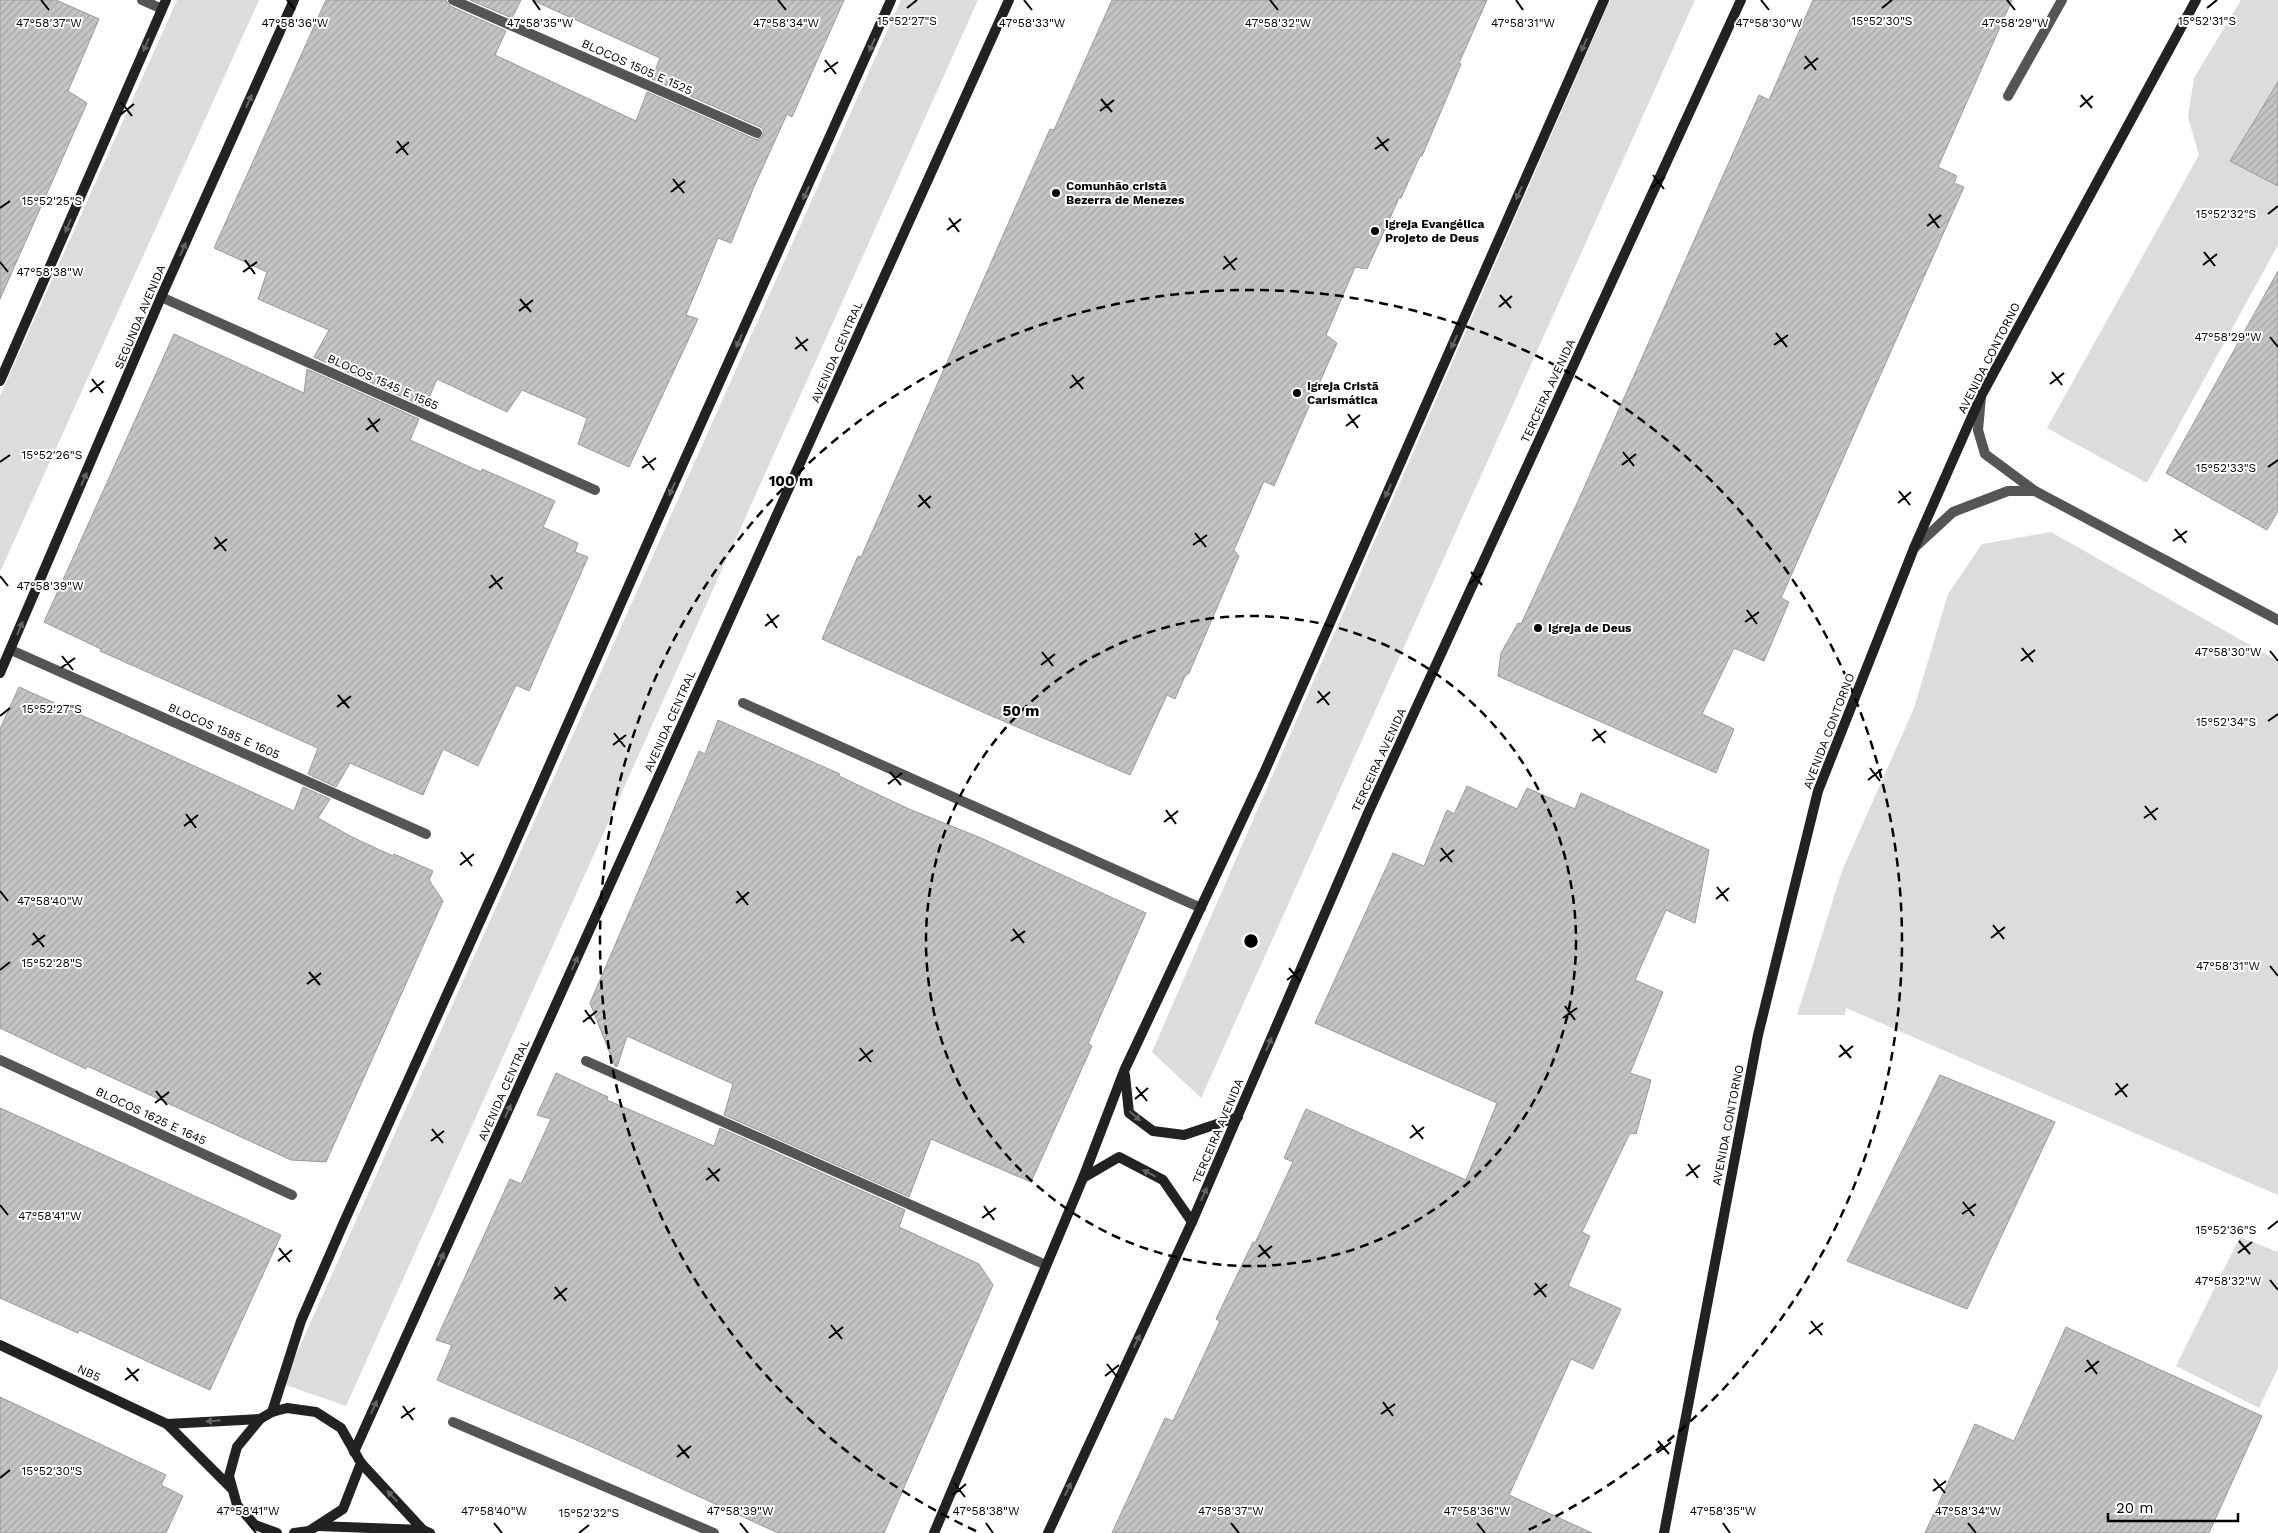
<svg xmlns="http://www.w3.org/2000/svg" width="2278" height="1533" viewBox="0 0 2278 1533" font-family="'Work Sans',sans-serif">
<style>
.green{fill:#dcdcdc}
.building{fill:url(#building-hatch);stroke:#999}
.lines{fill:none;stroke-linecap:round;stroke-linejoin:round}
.lane{stroke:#555;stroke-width:10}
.street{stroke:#555;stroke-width:10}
.secondary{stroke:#222;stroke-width:10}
.oneway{fill:#646464}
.ticks{fill:none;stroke:#000;stroke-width:2}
.ring{fill:none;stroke:#000;stroke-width:2.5;stroke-dasharray:9 6}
.poi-dot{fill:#000;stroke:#fff;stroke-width:2}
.labels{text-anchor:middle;stroke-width:4;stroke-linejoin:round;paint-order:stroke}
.street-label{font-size:12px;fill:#000;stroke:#fff}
.poi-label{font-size:12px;font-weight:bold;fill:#000;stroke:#fff;text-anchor:start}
.ticks-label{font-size:12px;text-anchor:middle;fill:#000;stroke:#fff;stroke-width:4;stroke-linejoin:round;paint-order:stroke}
.centre{fill:#000;stroke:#fff;stroke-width:2.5}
.ring-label{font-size:15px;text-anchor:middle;font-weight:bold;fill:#000;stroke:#fff;stroke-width:4;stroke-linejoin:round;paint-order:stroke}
</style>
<defs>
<pattern id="building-hatch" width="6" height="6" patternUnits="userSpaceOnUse" patternTransform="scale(1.25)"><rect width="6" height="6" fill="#c4c4c4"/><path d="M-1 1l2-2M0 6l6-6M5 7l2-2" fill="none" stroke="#a7a7a7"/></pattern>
</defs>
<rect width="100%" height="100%" fill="#fff"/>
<!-- green -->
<g class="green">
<polygon points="177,0 259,0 0,572 0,396"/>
<polygon points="901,0 978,0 346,1406 283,1384"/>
<polygon points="1610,0 1695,0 1201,1098 1152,1052"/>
<polygon points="2241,0 2278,0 2278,245 2147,483 2047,428 2199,155 2188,117 2194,78"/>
<polygon points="2051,532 2278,661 2278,1195 1846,1008 1845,1015 1797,1015 1842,871 1914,708 1948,594 1982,544"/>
<polygon points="2240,1237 2278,1252 2278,1368 2259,1408 2176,1366"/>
</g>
<!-- building -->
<g class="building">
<polygon points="0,0 56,0 99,19 68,91 87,103 0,299"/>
<polygon points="326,0 446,0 450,6 506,31 495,55 636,121 647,92 757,140 763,135 763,129 760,127 652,79 660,58 532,0 844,0 792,117 787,114 753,189 731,243 718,238 686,315 698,319 629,467 578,444 587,418 522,390 507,412 437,379 425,407 314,357 329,330 258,299 267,272 214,248"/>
<polygon points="470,0 521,0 512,18"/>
<polygon points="1112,0 1487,0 1459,63 1461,64 1422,156 1420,156 1401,198 1399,198 1367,269 1355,267 1326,335 1337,343 1274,486 1264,481 1234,550 1239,556 1189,673 1185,676 1175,699 1167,695 1130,775 987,714 822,639 858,556 861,557 1050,129 1054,130"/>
<polygon points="1813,0 2012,0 1938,167 1957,176 1954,183 1964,187 1781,598 1789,602 1764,661 1734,648 1702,714 1734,729 1716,773 1498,676 1501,653 1518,623 1521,624 1579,499 1759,95 1769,100"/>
<polygon points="2278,82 2278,186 2230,161"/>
<polygon points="2278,271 2278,511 2267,530 2166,473"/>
<polygon points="174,334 304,393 307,369 419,419 410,440 481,472 482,469 555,501 543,527 578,543 575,552 588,557 529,691 516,685 478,766 443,749 423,795 350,763 336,787 308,774 318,748 100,651 101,649 44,622"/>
<polygon points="19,687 294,811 303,787 330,799 318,818 352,837 393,856 394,854 433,871 429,880 443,901 326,1162 291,1160 87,1066 86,1069 0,1028 0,729"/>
<polygon points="718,720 840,774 839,776 909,809 981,838 1146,913 1088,1044 1092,1046 1031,1182 931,1139 909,1197 724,1115 733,1084 627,1036 617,1067 615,1066 590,1003 699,751 705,754"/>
<polygon points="1467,786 1517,809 1527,788 1575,809 1581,793 1709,850 1695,923 1666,910 1635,980 1663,992 1630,1073 1651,1080 1636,1134 1630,1133 1582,1232 1590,1236 1568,1286 1621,1309 1593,1369 1571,1359 1509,1495 1592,1533 1112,1533 1165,1418 1173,1421 1220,1321 1216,1319 1253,1242 1255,1243 1293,1162 1284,1158 1306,1109 1466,1180 1497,1103 1315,1023 1393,853 1424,866 1447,810 1454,814"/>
<polygon points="556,1073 608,1097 607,1100 714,1146 720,1128 905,1210 899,1227 979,1264 993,1285 884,1533 778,1533 583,1443 437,1380 452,1345 436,1340 510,1179 521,1184 551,1119 537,1115"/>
<polygon points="1940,1075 2055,1122 1967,1309 1847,1261"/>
<polygon points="0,1108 281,1235 210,1390 79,1330 78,1333 0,1298"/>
<polygon points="2066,1327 2262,1416 2209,1533 1925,1533 1975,1424 2014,1441"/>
<polygon points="0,1397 166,1475 161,1485 183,1496 166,1533 0,1533"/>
</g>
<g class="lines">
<!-- lane -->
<g class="lane">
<polyline points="2008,96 2062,0"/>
<polyline points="1981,397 1978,430 1985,454 2035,491 2278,620"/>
<polyline points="1914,548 1953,512 2008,491 2035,491"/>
<polyline points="453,1422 714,1533"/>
</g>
<!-- street -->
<g class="street">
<polyline points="142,0 162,9"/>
<polyline points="453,0 757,133"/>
<polyline points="161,297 595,490"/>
<polyline points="11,650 426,834"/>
<polyline points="743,703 1201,908"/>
<polyline points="0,1060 292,1195"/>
<polyline points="586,1061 1046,1265"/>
</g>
<!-- secondary -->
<g class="secondary">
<polyline points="0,381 166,0"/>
<polyline points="0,673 161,297 294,0"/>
<polyline points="1125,1075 1129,1113 1153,1131 1184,1135 1238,1117"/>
<polyline points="1083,1178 1119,1157 1163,1180 1192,1222"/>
<polyline points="0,1345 167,1424 232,1489"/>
<polyline points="272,1412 301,1321 344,1222 505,866 659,517 891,0"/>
<polyline points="167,1424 260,1419"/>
<polyline points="354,1452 1009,0"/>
<polyline points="361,1463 423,1530"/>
<polyline points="318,1526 423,1530 430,1533"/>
<polyline points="277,1533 255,1525 237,1505 229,1476 237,1447 260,1419 272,1412 287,1408 316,1412 341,1428 361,1463 343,1509 309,1531 294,1533"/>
<polyline points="934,1533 1083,1178 1124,1071 1264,773 1604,0"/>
<polyline points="1048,1533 1192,1222 1368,813 1741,0"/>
<polyline points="1664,1533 1758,1035 1818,791 1914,548 1981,396 2196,0"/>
</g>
</g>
<!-- one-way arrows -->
<defs><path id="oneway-solid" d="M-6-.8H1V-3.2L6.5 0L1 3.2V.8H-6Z" transform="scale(1.25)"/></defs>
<g class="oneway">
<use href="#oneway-solid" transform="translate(146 45) rotate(113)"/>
<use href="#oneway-solid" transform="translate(872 45) rotate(114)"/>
<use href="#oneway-solid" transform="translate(1584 45) rotate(114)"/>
<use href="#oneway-solid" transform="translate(249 101) rotate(-66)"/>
<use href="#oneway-solid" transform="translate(806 193) rotate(114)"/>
<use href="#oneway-solid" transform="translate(1519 193) rotate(114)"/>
<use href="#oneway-solid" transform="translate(68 226) rotate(113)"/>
<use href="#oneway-solid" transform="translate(183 249) rotate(-66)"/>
<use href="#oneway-solid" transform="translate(739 341) rotate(114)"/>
<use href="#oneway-solid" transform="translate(1454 342) rotate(114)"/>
<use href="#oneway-solid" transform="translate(84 479) rotate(-67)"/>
<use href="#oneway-solid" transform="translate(672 489) rotate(114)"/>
<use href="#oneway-solid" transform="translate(1388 491) rotate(114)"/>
<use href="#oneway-solid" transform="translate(20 628) rotate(-67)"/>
<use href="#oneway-solid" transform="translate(575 963) rotate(-66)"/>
<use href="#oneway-solid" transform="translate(1269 1044) rotate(-67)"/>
<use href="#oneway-solid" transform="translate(508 1111) rotate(-66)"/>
<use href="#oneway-solid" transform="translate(1135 1116) rotate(41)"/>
<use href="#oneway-solid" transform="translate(1149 1173) rotate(-152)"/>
<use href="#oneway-solid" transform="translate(1204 1194) rotate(-66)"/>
<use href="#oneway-solid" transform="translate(441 1259) rotate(-66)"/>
<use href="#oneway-solid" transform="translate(1137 1341) rotate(-65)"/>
<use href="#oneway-solid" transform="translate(374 1407) rotate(-66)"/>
<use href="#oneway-solid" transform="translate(213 1421) rotate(177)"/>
<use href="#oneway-solid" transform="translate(1068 1489) rotate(-65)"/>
<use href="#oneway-solid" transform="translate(392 1496) rotate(-133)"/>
</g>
<!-- ticks -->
<path class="ticks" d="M41 0 49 10M287 0 295 10M533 0 540 10M778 0 786 10M1024 0 1032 10M1270 0 1278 10M1516 0 1523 10M1761 0 1769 10M2007 0 2015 10M907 8 917 0M1882 8 1892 0M2207 8 2217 0M1805 56 1816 70M825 60 836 74M1804 69 1818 58M824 72 838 62M2081 95 2092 108M1101 99 1112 112M121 102 132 116M2080 107 2093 96M1100 111 1114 100M120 115 134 104M1377 137 1388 151M397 141 408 155M1375 149 1389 139M396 153 409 142M1653 175 1664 189M673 179 684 193M1651 188 1665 177M671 192 685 181M0 208 10 201M1929 214 1939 228M2268 214 2278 206M949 218 959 232M1927 226 1941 215M947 230 961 219M2204 252 2215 266M1224 256 1235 270M245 260 255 274M0 262 8 272M2203 265 2217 254M1223 269 1237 258M243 272 257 262M1500 295 1511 308M520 299 531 312M1499 307 1512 296M519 311 533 300M1776 333 1787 347M796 337 807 351M2270 337 2278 347M1774 345 1788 335M795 349 808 339M2052 372 2062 385M1072 375 1083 389M92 379 103 393M2050 384 2064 373M1070 388 1084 377M90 392 104 381M1348 414 1358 428M368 418 378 432M1346 426 1360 415M366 430 380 419M1623 452 1634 466M643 456 654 470M0 462 10 455M1622 465 1636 454M2268 467 2278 460M642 468 656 458M1899 491 1910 505M919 495 930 508M1898 503 1911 492M918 507 931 496M2175 529 2186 543M1195 533 1206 547M215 537 226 551M2173 541 2187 531M1193 545 1207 535M214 549 227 539M1471 572 1482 585M491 575 502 589M0 576 8 586M1469 584 1483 573M489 588 503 577M1747 610 1757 624M767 614 777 628M1745 622 1759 612M765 626 779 615M2022 648 2033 662M2270 651 2278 661M1042 652 1053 666M62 656 73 670M2021 661 2035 650M1041 665 1055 654M61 668 75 658M1318 691 1329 705M338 695 349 708M1317 703 1330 692M337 707 351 696M0 716 10 708M2268 721 2278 714M1594 729 1605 743M614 733 625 747M1592 741 1606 731M613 745 626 735M1870 768 1880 781M890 772 901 785M1868 780 1882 769M888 784 902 773M2145 806 2156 820M1166 810 1176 824M186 814 196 828M2144 818 2158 808M1164 822 1178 811M184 826 198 815M1441 848 1452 862M461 852 472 866M1440 861 1454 850M460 865 474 854M1717 887 1728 901M0 891 8 901M737 891 748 905M1716 899 1729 888M736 903 749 892M1993 925 2004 939M1013 929 1024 943M33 933 44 947M1991 938 2005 927M1011 941 1025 931M32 945 45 935M2270 966 2278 976M1289 968 1300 981M0 970 10 962M309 972 320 985M1287 980 1301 969M307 984 321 973M1565 1006 1575 1020M585 1010 595 1024M1563 1018 1577 1008M583 1022 597 1011M1840 1045 1851 1058M860 1048 871 1062M1839 1057 1853 1046M859 1061 873 1050M2116 1083 2127 1097M1136 1087 1147 1101M156 1091 167 1105M2115 1095 2128 1084M1135 1099 1148 1088M155 1103 169 1092M1412 1125 1423 1139M432 1129 443 1143M1410 1138 1424 1127M431 1141 444 1131M1688 1164 1698 1178M708 1168 719 1181M1686 1176 1700 1165M706 1180 720 1169M1963 1202 1974 1216M0 1205 8 1215M984 1206 994 1220M1962 1214 1976 1204M982 1218 996 1208M2268 1229 2278 1221M2239 1241 2250 1254M1259 1245 1270 1258M279 1248 290 1262M2238 1253 2252 1242M1258 1257 1272 1246M278 1261 292 1250M2270 1280 2278 1290M1535 1283 1546 1297M555 1287 566 1301M1534 1295 1547 1284M554 1299 567 1288M1811 1321 1822 1335M831 1325 842 1339M1809 1334 1823 1323M829 1338 843 1327M2087 1360 2097 1374M1107 1364 1118 1378M127 1368 138 1381M2085 1372 2099 1361M1105 1376 1119 1365M125 1380 139 1369M1383 1402 1393 1416M403 1406 413 1420M1381 1414 1395 1404M401 1418 415 1408M1658 1441 1669 1454M678 1445 689 1458M1657 1453 1671 1442M677 1457 691 1446M0 1478 10 1470M1934 1479 1945 1493M954 1483 965 1497M1933 1491 1946 1481M953 1495 966 1484M248 1523 256 1533M494 1523 502 1533M740 1523 748 1533M986 1523 993 1533M1231 1523 1239 1533M1477 1523 1485 1533M1723 1523 1730 1533M1968 1523 1976 1533M579 1533 589 1525"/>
<!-- distance rings -->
<g class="ring">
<circle cx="1251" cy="941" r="325"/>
<path d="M976 1531A651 651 0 1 1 1526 1531"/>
</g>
<!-- markers -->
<g class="poi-dot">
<circle cx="1056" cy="193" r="5"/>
<circle cx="1375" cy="231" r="5"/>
<circle cx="1297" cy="393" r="5"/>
<circle cx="1538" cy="628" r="5"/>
</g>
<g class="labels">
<!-- street labels -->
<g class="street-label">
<text transform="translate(637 67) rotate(24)" y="4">BLOCOS 1505 E 1525</text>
<text transform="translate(140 317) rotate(-67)" y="4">SEGUNDA AVENIDA</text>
<text transform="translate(837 352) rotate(-66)" y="4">AVENIDA CENTRAL</text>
<text transform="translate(1989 358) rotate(-63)" y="4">AVENIDA CONTORNO</text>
<text transform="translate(383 382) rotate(24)" y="4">BLOCOS 1545 E 1565</text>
<text transform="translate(1548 391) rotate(-65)" y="4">TERCEIRA AVENIDA</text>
<text transform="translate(670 721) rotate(-66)" y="4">AVENIDA CENTRAL</text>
<text transform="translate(224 731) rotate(24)" y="4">BLOCOS 1585 E 1605</text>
<text transform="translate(1829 731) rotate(-69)" y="4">AVENIDA CONTORNO</text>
<text transform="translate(1379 760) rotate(-65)" y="4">TERCEIRA AVENIDA</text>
<text transform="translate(504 1090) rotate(-66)" y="4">AVENIDA CENTRAL</text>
<text transform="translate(151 1116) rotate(25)" y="4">BLOCOS 1625 E 1645</text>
<text transform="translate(1728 1125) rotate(-79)" y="4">AVENIDA CONTORNO</text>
<text transform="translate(1218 1131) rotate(-67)" y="4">TERCEIRA AVENIDA</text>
<text transform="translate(89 1373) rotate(25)" y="4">NB5</text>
</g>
<!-- poi labels -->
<g class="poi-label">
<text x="1066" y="190">Comunhão cristã<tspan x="1066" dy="14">Bezerra de Menezes</tspan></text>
<text x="1385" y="228">Igreja Evangélica<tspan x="1385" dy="14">Projeto de Deus</tspan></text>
<text x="1307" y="390">Igreja Cristã<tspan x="1307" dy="14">Carismática</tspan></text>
<text x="1548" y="632">Igreja de Deus</text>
</g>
</g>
<g class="ticks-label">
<text x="907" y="25">15°52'27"S</text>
<text x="1882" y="25">15°52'30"S</text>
<text x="2207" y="25">15°52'31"S</text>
<text x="49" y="27">47°58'37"W</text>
<text x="295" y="27">47°58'36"W</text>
<text x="540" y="27">47°58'35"W</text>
<text x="786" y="27">47°58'34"W</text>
<text x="1032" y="27">47°58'33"W</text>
<text x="1278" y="27">47°58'32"W</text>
<text x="1523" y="27">47°58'31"W</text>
<text x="1769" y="27">47°58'30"W</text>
<text x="2015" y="27">47°58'29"W</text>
<text x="52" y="205">15°52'25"S</text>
<text x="2226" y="218">15°52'32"S</text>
<text x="50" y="276">47°58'38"W</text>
<text x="2228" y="341">47°58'29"W</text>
<text x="52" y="459">15°52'26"S</text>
<text x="2226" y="472">15°52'33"S</text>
<text x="50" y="590">47°58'39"W</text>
<text x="2228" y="656">47°58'30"W</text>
<text x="52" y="713">15°52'27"S</text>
<text x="2226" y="726">15°52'34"S</text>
<text x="50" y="905">47°58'40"W</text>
<text x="52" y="967">15°52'28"S</text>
<text x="2228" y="970">47°58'31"W</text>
<text x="50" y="1220">47°58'41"W</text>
<text x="2226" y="1234">15°52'36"S</text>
<text x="2228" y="1285">47°58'32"W</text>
<text x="52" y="1475">15°52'30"S</text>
<text x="248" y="1515">47°58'41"W</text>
<text x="494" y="1515">47°58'40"W</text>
<text x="740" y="1515">47°58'39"W</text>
<text x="986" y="1515">47°58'38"W</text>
<text x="1231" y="1515">47°58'37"W</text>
<text x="1477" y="1515">47°58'36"W</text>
<text x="1723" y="1515">47°58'35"W</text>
<text x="1968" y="1515">47°58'34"W</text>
<text x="589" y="1517">15°52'32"S</text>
</g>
<circle cx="1251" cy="941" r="8" class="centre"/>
<g class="ring-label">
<text x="791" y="486">100 m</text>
<text x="1021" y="716">50 m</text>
</g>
<!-- scale -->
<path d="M2108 1513v8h130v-8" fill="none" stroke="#000000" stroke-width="2.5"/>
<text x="2116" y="1513" font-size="15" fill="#000000" stroke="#ffffff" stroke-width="4" paint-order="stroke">20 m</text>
</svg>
